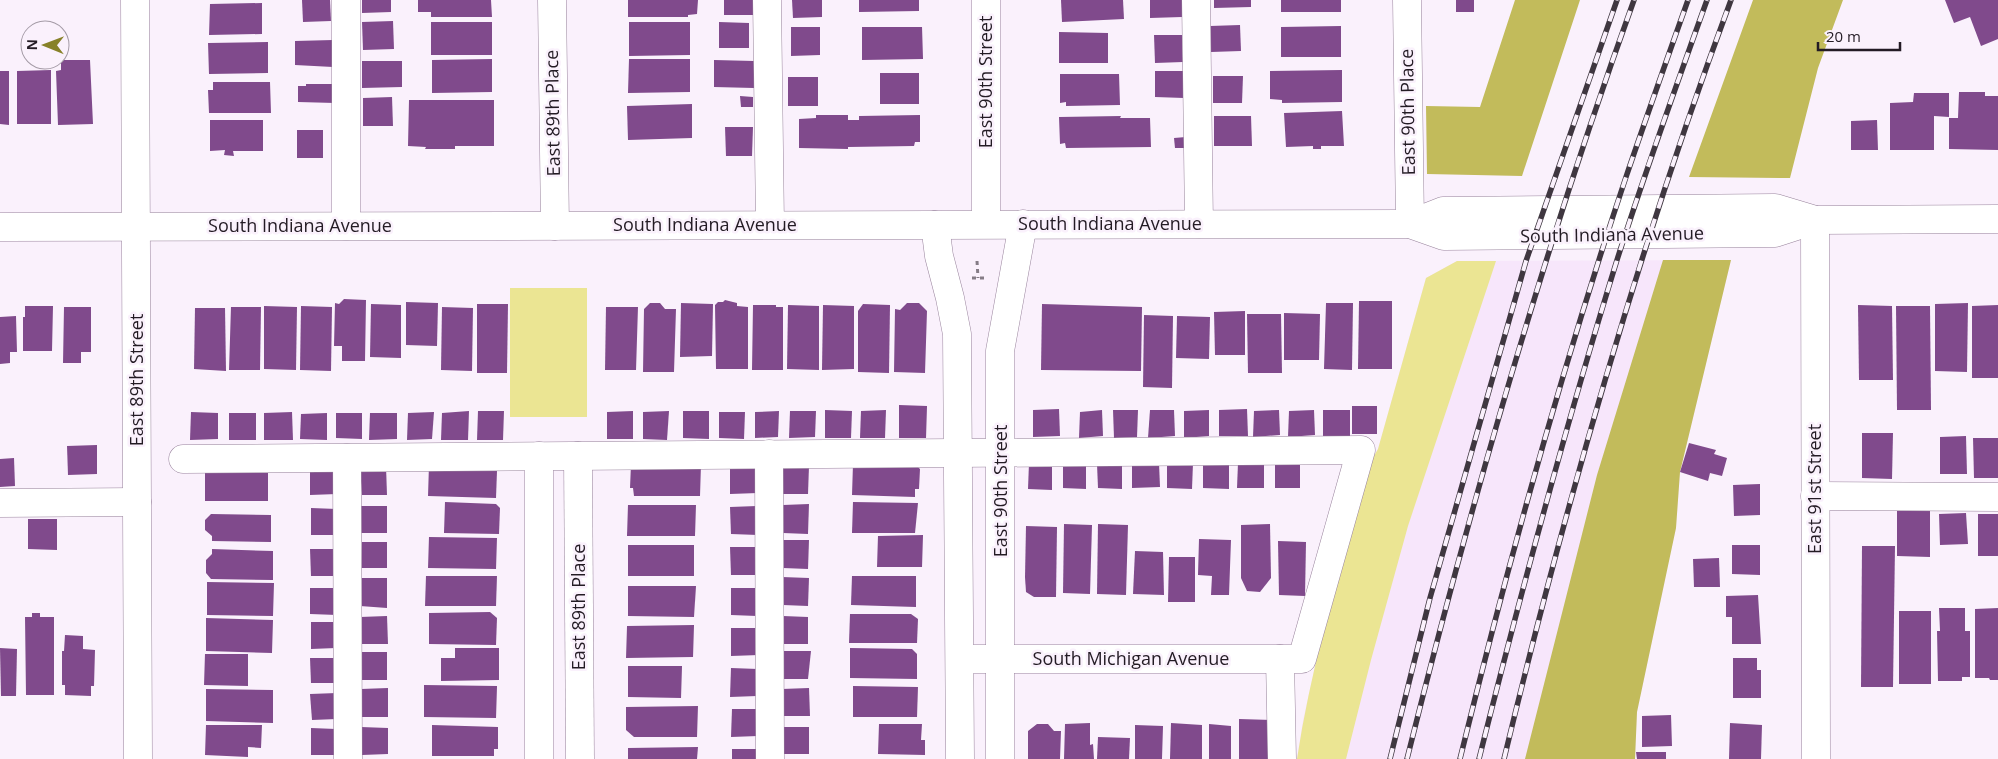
<svg xmlns="http://www.w3.org/2000/svg" width="1998" height="759" viewBox="0 0 1998 759" font-family="'Open Sans',sans-serif">
<style>
.built{fill:#f7e6fb}
.green{fill:#ebe593}
.forest{fill:#c2bb5b}
.building{fill:#804a8c}
.lines{fill:none;stroke-linecap:round;stroke-linejoin:round}
.minor-casing{stroke:#98839c;stroke-width:29}
.path{stroke:#857c86;stroke-width:3;stroke-dasharray:4 4;stroke-linecap:butt}
.minor{stroke:#fff;stroke-width:28}
.rail-casing{stroke:#3f3740;stroke-width:5.5}
.rail{stroke:#faf1fc;stroke-width:4;stroke-dasharray:11;stroke-linecap:butt}
.labels{text-anchor:middle;stroke-width:5;stroke-linejoin:round;paint-order:stroke}
.street-label{font-size:18px;fill:#231b24;stroke:#faf1fc}
</style>
<rect width="100%" height="100%" fill="#faf1fc"/>
<!-- built -->
<polygon class="built" points="1731,260 1680,472 1676,528 1637,712 1635,759 1297,759 1303,720 1316,663 1368,466 1378,449 1426,278 1457,261"/>
<!-- green -->
<g class="green">
<path d="M1457 261H1496L1408 526 1371 660 1346 759H1297C1312 660 1342 563 1368 466L1378 449 1426 278Z"/>
<rect x="510" y="288" width="77" height="129"/>
</g>
<!-- forest -->
<g class="forest">
<polygon points="1515,0 1580,0 1522,176 1427,174 1426,106 1480,107"/>
<polygon points="1753,0 1843,0 1818,68 1790,178 1689,177"/>
<polygon points="1663,260 1731,260 1680,472 1676,528 1637,712 1635,759 1525,759 1597,475"/>
</g>
<!-- building -->
<g class="building">
<polygon points="302,0 330,0 331,21 303,22"/>
<polygon points="362,0 391,0 391,12 362,13"/>
<polygon points="418,0 491,0 492,17 431,17 431,12 418,12"/>
<polygon points="628,0 698,0 697,14 688,15 688,17 628,17"/>
<rect x="724" y="0" width="29" height="15"/>
<polygon points="792,0 822,0 822,17 793,18"/>
<polygon points="859,0 919,0 919,11 859,12"/>
<polygon points="1061,0 1123,0 1124,19 1062,22"/>
<polygon points="1150,0 1182,0 1182,17 1150,18"/>
<polygon points="1214,0 1251,0 1251,7 1214,8"/>
<rect x="1281" y="0" width="60" height="12"/>
<rect x="1456" y="0" width="18" height="12"/>
<polygon points="1945,0 1998,0 1998,39 1981,46 1970,17 1954,23"/>
<polygon points="262,3 262,34 209,35 210,4"/>
<polygon points="393,21 394,49 363,50 362,22"/>
<rect x="431" y="22" width="61" height="33"/>
<polygon points="629,22 690,22 690,55 629,56"/>
<polygon points="719,22 749,23 749,48 719,48"/>
<polygon points="1240,25 1241,51 1211,52 1210,26"/>
<polygon points="1341,26 1341,57 1281,57 1281,27"/>
<polygon points="791,27 820,27 820,55 791,56"/>
<polygon points="862,27 922,27 923,59 862,60"/>
<polygon points="1059,32 1108,33 1108,63 1059,63"/>
<polygon points="1154,35 1182,35 1183,62 1155,63"/>
<polygon points="333,40 333,67 295,65 295,41"/>
<polygon points="268,42 268,73 209,74 208,43"/>
<polygon points="492,59 492,92 432,93 432,60"/>
<polygon points="629,59 690,59 690,92 628,93"/>
<polygon points="61,60 90,60 93,124 58,125 56,71 61,70"/>
<polygon points="714,60 754,61 754,88 714,87"/>
<polygon points="362,61 402,61 402,87 362,88"/>
<polygon points="51,70 51,124 17,124 17,71"/>
<polygon points="1342,70 1342,102 1282,103 1282,100 1270,99 1270,71"/>
<polygon points="0,71 9,71 9,125 0,124"/>
<polygon points="1155,71 1185,71 1184,98 1155,97"/>
<rect x="880" y="73" width="39" height="31"/>
<polygon points="1060,74 1119,74 1120,105 1066,106 1066,102 1060,103"/>
<polygon points="1213,76 1243,76 1242,103 1213,103"/>
<rect x="788" y="77" width="30" height="29"/>
<polygon points="213,82 270,82 271,113 209,113 208,90 213,90"/>
<polygon points="306,84 335,84 335,103 298,102 298,86 306,86"/>
<polygon points="1959,92 1985,92 1985,96 1998,96 1998,150 1949,149 1949,118 1958,118"/>
<polygon points="1914,93 1949,93 1949,117 1934,116 1934,150 1890,150 1890,103 1913,102"/>
<polygon points="740,96 753,97 753,107 741,107"/>
<polygon points="392,97 393,126 363,126 363,98"/>
<polygon points="409,100 494,100 494,146 455,146 455,149 425,149 426,147 408,146"/>
<polygon points="692,104 692,138 628,140 627,106"/>
<polygon points="1342,111 1344,146 1321,146 1321,149 1313,149 1313,146 1286,147 1284,113"/>
<polygon points="816,115 848,115 848,120 859,120 859,116 920,115 920,142 915,142 914,146 848,147 848,149 799,148 799,119 816,118"/>
<polygon points="1121,116 1120,118 1150,118 1151,147 1066,148 1065,143 1060,144 1059,117"/>
<polygon points="1214,116 1251,116 1252,146 1214,146"/>
<polygon points="210,120 263,120 263,151 233,151 234,156 224,155 225,150 210,151"/>
<polygon points="1877,120 1878,150 1851,150 1851,121"/>
<polygon points="725,127 753,127 752,156 726,156"/>
<rect x="297" y="130" width="26" height="28"/>
<polygon points="1186,137 1186,148 1175,148 1174,138"/>
<polygon points="344,299 366,300 365,361 342,361 342,346 334,346 335,303 339,304"/>
<polygon points="725,300 737,303 737,306 748,307 748,369 716,369 715,305 718,302 723,302"/>
<polygon points="1359,301 1392,301 1392,369 1358,369"/>
<polygon points="406,302 438,303 437,346 406,345"/>
<polygon points="650,303 660,303 665,309 676,309 674,372 643,372 644,309"/>
<polygon points="681,303 713,304 712,356 680,357"/>
<polygon points="907,303 919,303 927,311 925,373 894,372 895,309 900,310"/>
<polygon points="1326,303 1353,303 1352,370 1324,369"/>
<polygon points="1968,303 1967,372 1935,371 1935,304"/>
<polygon points="371,304 401,305 401,358 370,357"/>
<polygon points="477,304 508,304 507,373 477,373"/>
<polygon points="863,304 890,305 889,373 858,372 858,311"/>
<polygon points="1042,304 1142,307 1141,371 1041,370"/>
<polygon points="753,305 776,305 776,307 783,307 783,370 752,370"/>
<polygon points="788,305 819,306 819,370 787,369"/>
<polygon points="823,305 854,306 854,369 822,370"/>
<polygon points="1858,305 1892,306 1893,380 1859,380"/>
<polygon points="1998,305 1998,378 1972,378 1972,306"/>
<polygon points="25,306 53,306 52,351 23,351 23,317 25,317"/>
<polygon points="264,306 297,307 296,370 264,369"/>
<polygon points="301,306 332,307 331,371 300,370"/>
<polygon points="1896,306 1930,306 1931,410 1897,410"/>
<polygon points="64,307 91,307 91,352 81,352 81,363 63,363"/>
<polygon points="231,307 261,307 260,370 229,370"/>
<polygon points="442,307 473,308 472,371 441,370"/>
<polygon points="606,307 638,307 636,370 605,370"/>
<polygon points="195,308 225,308 226,371 194,369"/>
<polygon points="1245,311 1245,355 1215,355 1214,312"/>
<polygon points="1284,313 1320,314 1319,360 1284,360"/>
<polygon points="1247,314 1281,314 1282,373 1248,373"/>
<polygon points="1144,315 1173,316 1172,388 1143,387"/>
<polygon points="16,316 17,352 10,352 10,363 0,364 0,317"/>
<polygon points="1177,316 1210,317 1209,359 1176,358"/>
<polygon points="899,405 927,406 926,438 899,438"/>
<rect x="1352" y="406" width="25" height="28"/>
<polygon points="1059,409 1060,436 1033,437 1033,410"/>
<polygon points="1247,409 1248,436 1219,436 1219,410"/>
<polygon points="825,410 852,411 851,438 825,438"/>
<polygon points="886,410 885,438 860,438 861,411"/>
<polygon points="1102,410 1103,436 1079,438 1080,412"/>
<polygon points="1113,410 1138,410 1137,437 1114,438"/>
<polygon points="1150,410 1174,410 1175,436 1148,438"/>
<polygon points="1209,410 1209,436 1184,438 1184,411"/>
<polygon points="1279,410 1280,435 1253,437 1254,411"/>
<polygon points="1314,410 1315,435 1288,437 1289,411"/>
<polygon points="1323,410 1350,410 1350,436 1323,437"/>
<polygon points="469,411 468,440 441,440 442,413"/>
<polygon points="478,411 504,411 503,440 477,440"/>
<polygon points="633,411 633,439 607,439 607,412"/>
<polygon points="669,411 667,440 643,439 643,412"/>
<polygon points="683,411 709,411 709,439 683,438"/>
<polygon points="779,411 778,437 755,438 755,412"/>
<polygon points="790,411 816,411 815,437 789,438"/>
<polygon points="191,412 218,413 218,439 190,440"/>
<polygon points="292,412 293,440 264,440 264,413"/>
<polygon points="434,412 432,439 407,440 408,413"/>
<polygon points="719,412 745,412 744,439 719,438"/>
<rect x="229" y="413" width="27" height="27"/>
<polygon points="327,413 327,440 300,439 301,414"/>
<polygon points="336,413 362,413 362,439 336,438"/>
<polygon points="370,413 397,413 397,439 369,440"/>
<polygon points="1862,433 1893,433 1892,479 1862,478"/>
<polygon points="1966,436 1967,474 1940,474 1940,437"/>
<polygon points="1973,438 1998,438 1998,478 1974,478"/>
<polygon points="1689,443 1716,450 1714,454 1727,458 1722,476 1710,473 1708,481 1680,472"/>
<polygon points="97,445 97,474 68,475 67,446"/>
<polygon points="14,458 15,486 0,487 0,459"/>
<polygon points="1264,462 1264,488 1237,488 1238,463"/>
<polygon points="1300,462 1300,488 1275,488 1275,464"/>
<polygon points="1029,463 1052,463 1052,490 1028,489"/>
<polygon points="1159,463 1160,487 1132,488 1132,464"/>
<polygon points="1167,463 1193,463 1192,489 1167,488"/>
<polygon points="1229,463 1229,489 1203,488 1203,464"/>
<polygon points="429,464 491,465 497,471 496,498 428,496"/>
<polygon points="631,464 701,464 700,496 634,496 633,488 630,488"/>
<polygon points="853,464 915,464 920,469 919,489 915,489 915,497 852,495"/>
<polygon points="1063,464 1086,464 1086,489 1063,488"/>
<polygon points="1097,464 1122,464 1122,489 1098,488"/>
<polygon points="730,465 757,466 758,493 730,494"/>
<polygon points="386,466 387,495 362,495 360,467"/>
<polygon points="809,466 808,494 783,494 783,467"/>
<polygon points="310,468 335,468 337,494 310,495"/>
<rect x="205" y="473" width="63" height="28"/>
<polygon points="1760,484 1760,515 1734,516 1733,485"/>
<polygon points="445,502 496,504 500,508 499,534 444,533"/>
<polygon points="853,502 918,503 915,533 852,533"/>
<polygon points="809,504 808,534 783,533 783,505"/>
<polygon points="628,505 696,505 695,536 627,536"/>
<rect x="361" y="506" width="26" height="27"/>
<polygon points="757,506 758,535 731,534 730,507"/>
<polygon points="311,508 337,509 336,535 311,535"/>
<polygon points="1897,509 1930,509 1930,557 1897,556"/>
<polygon points="1966,513 1968,544 1940,545 1939,514"/>
<polygon points="211,514 271,515 271,542 212,541 212,536 205,530 205,520"/>
<rect x="1978" y="514" width="20" height="42"/>
<polygon points="28,519 57,519 57,550 28,549"/>
<polygon points="1064,524 1092,525 1090,594 1063,593"/>
<polygon points="1098,524 1128,525 1126,595 1097,594"/>
<polygon points="1270,524 1271,578 1260,592 1247,591 1241,578 1241,525"/>
<polygon points="1026,526 1057,527 1056,597 1034,597 1026,592 1025,577"/>
<polygon points="923,535 922,567 877,567 878,536"/>
<polygon points="429,537 497,538 496,569 428,568"/>
<polygon points="1199,539 1231,540 1229,595 1211,595 1212,576 1198,575"/>
<polygon points="783,540 809,540 808,569 783,568"/>
<polygon points="1278,541 1306,542 1305,596 1279,595"/>
<polygon points="362,542 387,542 387,568 361,568"/>
<rect x="628" y="545" width="66" height="31"/>
<polygon points="1732,545 1760,545 1760,575 1732,574"/>
<polygon points="1862,546 1895,546 1893,687 1861,687"/>
<polygon points="730,547 757,547 757,575 731,575"/>
<polygon points="212,549 273,551 273,580 211,579 206,573 206,560 212,554"/>
<polygon points="310,549 336,549 338,576 311,576"/>
<polygon points="1135,551 1163,552 1164,595 1133,594"/>
<polygon points="1169,557 1195,557 1195,602 1168,602"/>
<polygon points="1719,558 1720,587 1694,587 1693,559"/>
<polygon points="426,576 497,576 496,606 425,606"/>
<polygon points="852,576 916,576 916,607 851,605"/>
<polygon points="782,577 809,578 808,606 783,605"/>
<polygon points="361,578 387,578 387,608 360,606"/>
<polygon points="207,582 274,583 273,616 207,615"/>
<polygon points="628,586 696,586 694,617 628,616"/>
<polygon points="310,588 336,588 337,615 310,614"/>
<polygon points="731,588 757,588 757,616 731,615"/>
<polygon points="1758,595 1761,644 1732,644 1732,617 1726,617 1726,596"/>
<polygon points="1939,608 1965,608 1965,631 1970,631 1970,677 1962,677 1962,681 1938,681 1937,631 1940,631"/>
<polygon points="1998,608 1998,680 1990,680 1989,678 1975,678 1975,609"/>
<rect x="1899" y="611" width="32" height="73"/>
<polygon points="490,612 497,618 496,645 429,644 429,613"/>
<polygon points="32,613 40,613 40,617 54,617 54,695 26,695 25,617 32,617"/>
<polygon points="850,614 911,614 918,619 917,643 849,643"/>
<polygon points="387,616 388,644 360,644 360,617"/>
<polygon points="783,616 808,617 808,644 782,644"/>
<polygon points="206,618 273,620 272,653 206,651"/>
<polygon points="311,622 336,622 336,648 311,649"/>
<polygon points="694,625 693,657 626,658 627,626"/>
<polygon points="731,628 758,628 759,655 731,656"/>
<polygon points="65,635 83,636 83,649 95,650 94,686 91,686 91,696 65,695 65,685 62,685 62,651 64,651"/>
<polygon points="0,648 17,649 16,696 1,696"/>
<polygon points="455,648 499,648 499,680 441,681 441,658 455,658"/>
<polygon points="850,648 912,649 917,654 917,679 850,678"/>
<polygon points="783,651 811,651 808,679 783,679"/>
<polygon points="361,652 387,652 387,680 362,680"/>
<polygon points="205,654 248,654 248,686 204,685"/>
<polygon points="310,658 336,658 337,683 311,683"/>
<polygon points="1733,658 1757,658 1757,670 1761,670 1761,698 1733,698"/>
<polygon points="628,666 682,666 681,698 628,697"/>
<polygon points="731,668 758,669 757,696 730,697"/>
<polygon points="424,685 497,686 496,718 424,717"/>
<polygon points="853,686 918,687 917,717 853,717"/>
<polygon points="388,688 388,717 361,717 361,689"/>
<polygon points="809,688 810,716 782,716 782,689"/>
<polygon points="206,689 273,690 273,723 206,721"/>
<polygon points="337,693 337,719 312,720 310,694"/>
<polygon points="698,706 697,737 634,737 626,730 626,707"/>
<polygon points="732,709 757,709 758,736 731,737"/>
<polygon points="1671,715 1672,746 1642,747 1642,716"/>
<polygon points="1239,719 1272,720 1270,759 1239,759"/>
<polygon points="1090,723 1090,745 1093,744 1094,759 1064,759 1065,724"/>
<polygon points="1171,723 1202,725 1202,759 1170,759"/>
<polygon points="1730,723 1762,725 1761,759 1729,759"/>
<polygon points="879,724 922,724 921,740 925,740 925,755 878,754"/>
<polygon points="1037,724 1048,724 1054,731 1061,731 1060,759 1028,759 1028,731"/>
<polygon points="1209,724 1231,726 1231,759 1209,759"/>
<polygon points="206,725 262,725 261,748 248,747 248,757 205,755"/>
<polygon points="432,725 498,727 498,749 494,749 494,756 432,756"/>
<polygon points="1135,725 1163,726 1162,759 1135,759"/>
<polygon points="361,727 388,728 388,754 362,755"/>
<polygon points="783,727 809,727 809,754 784,754"/>
<polygon points="311,728 336,729 337,755 311,755"/>
<polygon points="1098,737 1130,738 1129,759 1097,759"/>
<polygon points="698,747 697,759 628,759 628,748"/>
<polygon points="732,749 759,749 758,759 732,759"/>
<polygon points="1636,752 1666,752 1666,759 1637,759"/>
</g>
<g class="lines">
<defs>
<g id="minor">
<polyline points="135,0 138,759"/>
<polyline points="552,0 555,226"/>
<polyline points="767,0 770,224"/>
<polyline points="986,0 986,224"/>
<polyline points="1196,0 1199,224"/>
<polyline points="1407,0 1410,224"/>
<polyline points="1815,220 1816,759"/>
<polyline points="1410,224 1443,211 1775,208 1815,220 1998,219"/>
<polyline points="935,225 939,256 950,298 957,334 960,759"/>
<polyline points="346,226 346,0"/>
<polyline points="0,227 1410,224 1444,236 1775,233 1815,220"/>
<polyline points="769,454 770,759"/>
<polyline points="539,456 539,759"/>
<polyline points="578,456 580,759"/>
<polyline points="347,458 348,759"/>
<polyline points="183,459 1361,450 1302,659 960,659"/>
<polyline points="1815,496 1998,497"/>
<polyline points="0,503 137,502"/>
<polyline points="1280,659 1282,759"/>
<polyline points="1000,759 1000,351 1023,224"/>
</g>
</defs>
<!-- minor casing -->
<use href="#minor" class="minor-casing"/>
<!-- path -->
<g class="path">
<polyline points="977,261 978,278"/>
<polyline points="972,278 986,278"/>
</g>
<!-- minor -->
<use href="#minor" class="minor"/>
<defs>
<g id="rail">
<polyline points="1390,759 1430,598 1526,261 1617,0"/>
<path d="M1407 759C1471 502 1544 249 1634 0"/>
<path d="M1460 759C1508 563 1562 368 1626 177 1646 118 1667 59 1688 0"/>
<path d="M1479 759C1521 592 1566 425 1617 260 1645 172 1676 86 1707 0"/>
<path d="M1504 759C1566 502 1639 247 1731 0"/>
</g>
</defs>
<!-- rail casing -->
<use href="#rail" class="rail-casing"/>
<!-- rail -->
<use href="#rail" class="rail"/>
</g>
<g class="labels">
<!-- street labels -->
<g class="street-label">
<text transform="translate(986 82) rotate(-90)" y="6">East 90th Street</text>
<text transform="translate(1408 112) rotate(-91)" y="6">East 90th Place</text>
<text transform="translate(553 113) rotate(-91)" y="6">East 89th Place</text>
<text x="1110" y="230">South Indiana Avenue</text>
<text x="705" y="231">South Indiana Avenue</text>
<text x="300" y="232">South Indiana Avenue</text>
<text transform="translate(1612 235) rotate(-1)" y="6">South Indiana Avenue</text>
<text transform="translate(137 380) rotate(-90)" y="6">East 89th Street</text>
<text transform="translate(1815 489) rotate(-90)" y="6">East 91st Street</text>
<text transform="translate(1001 491) rotate(-90)" y="6">East 90th Street</text>
<text transform="translate(579 607) rotate(-90)" y="6">East 89th Place</text>
<text x="1131" y="665">South Michigan Avenue</text>
</g>
</g>
<!-- north arrow -->
<g transform="translate(45 45) rotate(271)"><circle r="24" fill="#faf1fc" stroke="#a49ba6"/>
<path d="M0-4L9 19L0 12L-9 19Z" fill="#878128"/>
<text y="-8" font-size="14" font-weight="bold" text-anchor="middle" fill="#231b24">N</text>
</g>
<!-- scale -->
<path d="M1818 42v8h82v-8" fill="none" stroke="#231b24" stroke-width="2.5"/>
<text x="1826" y="42" font-size="15" fill="#231b24" stroke="#faf1fc" stroke-width="4" paint-order="stroke">20 m</text>
</svg>
